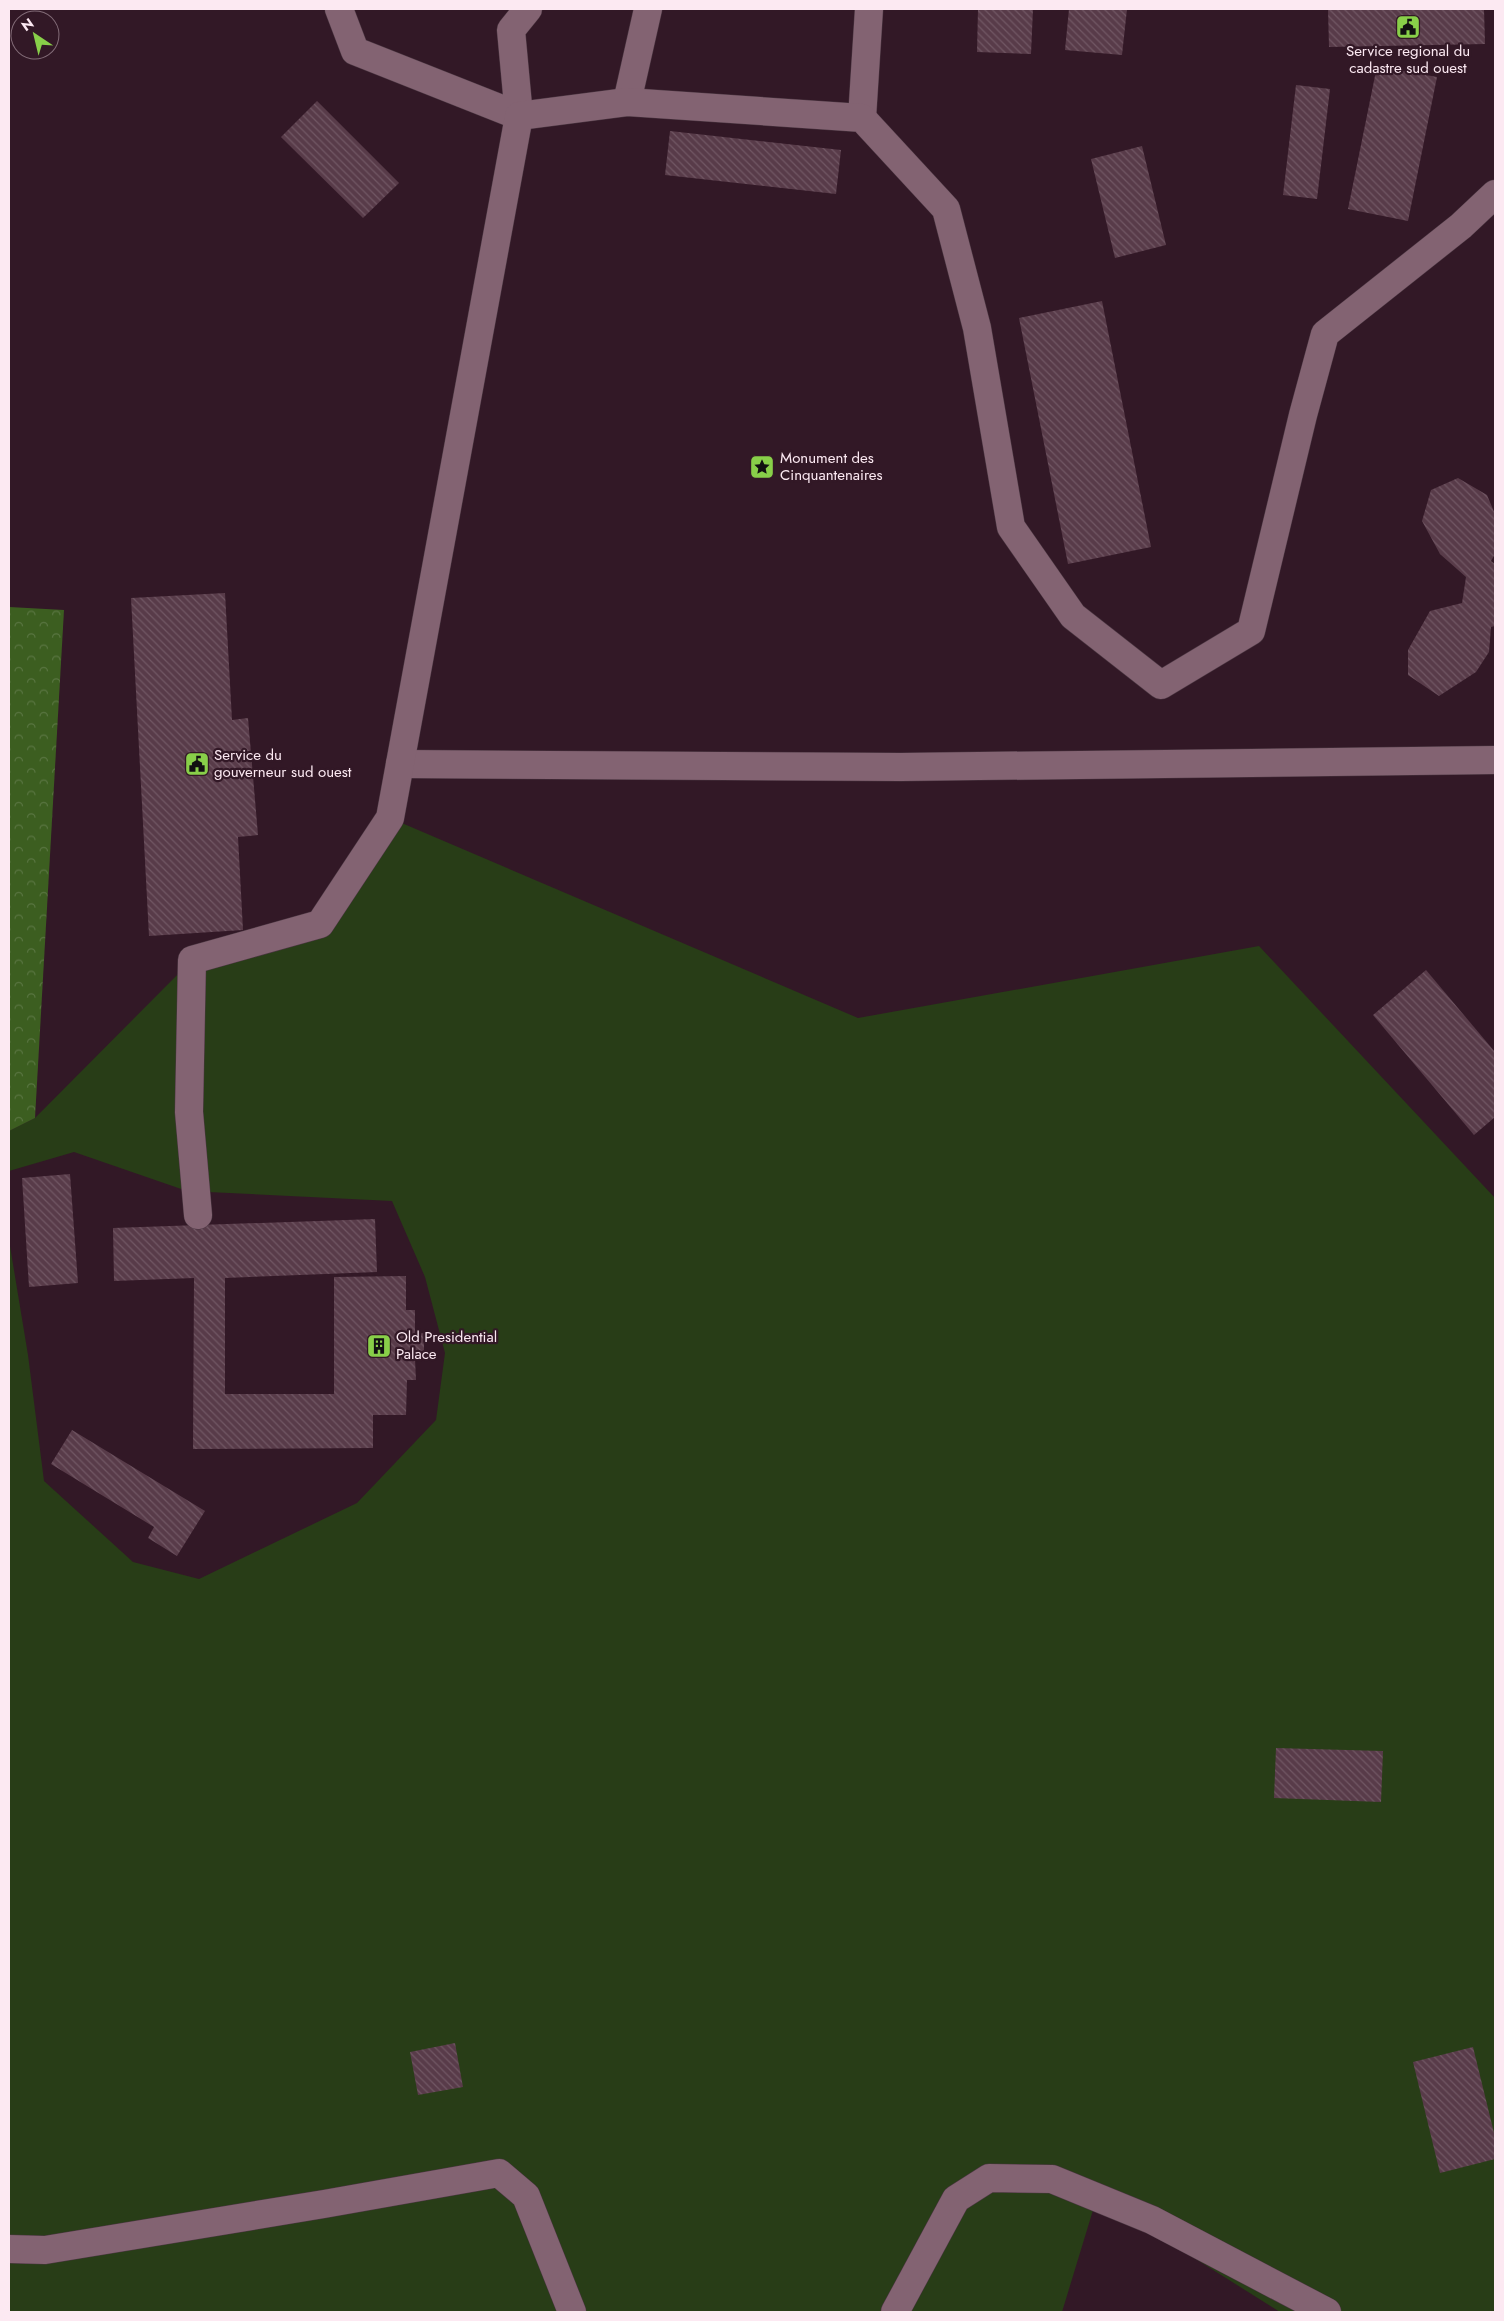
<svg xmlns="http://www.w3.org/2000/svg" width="1504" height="2321" viewBox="0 0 1504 2321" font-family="Jost,sans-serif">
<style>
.grass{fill:#283d17}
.forest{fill:url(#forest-crowns)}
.building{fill:url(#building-back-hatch)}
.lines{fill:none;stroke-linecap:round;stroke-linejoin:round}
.minor-casing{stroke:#4a3641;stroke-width:29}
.minor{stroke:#836372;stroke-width:28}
.labels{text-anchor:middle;stroke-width:4.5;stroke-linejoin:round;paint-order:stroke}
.poi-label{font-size:15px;fill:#fce9f2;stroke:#321826;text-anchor:start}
</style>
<defs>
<pattern id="forest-crowns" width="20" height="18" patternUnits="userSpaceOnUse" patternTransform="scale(1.25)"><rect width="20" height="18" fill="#3c5e20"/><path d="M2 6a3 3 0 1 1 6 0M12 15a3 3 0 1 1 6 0" fill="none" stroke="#597541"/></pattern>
<pattern id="building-back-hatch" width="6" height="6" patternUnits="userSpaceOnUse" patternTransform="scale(1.25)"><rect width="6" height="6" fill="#583b49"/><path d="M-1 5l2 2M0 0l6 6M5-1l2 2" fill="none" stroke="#715764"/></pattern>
</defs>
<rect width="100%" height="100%" fill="#321826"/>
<!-- grass -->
<polygon class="grass" points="390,818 858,1018 1259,946 1495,1198 1495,2312 1280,2312 1097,2197 1062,2312 9,2312 9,1240 28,1355 44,1481 133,1562 199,1579 357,1503 436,1420 445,1353 425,1277 392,1201 187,1191 74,1152 9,1171 9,1131 35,1118 192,960 320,924"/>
<!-- forest -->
<polygon class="forest" points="9,607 64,610 35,1118 9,1131"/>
<!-- building -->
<g class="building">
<polygon points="978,9 1033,9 1031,54 977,52"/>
<polygon points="1069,9 1127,9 1122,55 1065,50"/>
<polygon points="1328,9 1484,9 1485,44 1329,47"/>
<polygon points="1377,66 1437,77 1408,221 1348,209"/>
<polygon points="1296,85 1330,89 1317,199 1283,195"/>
<polygon points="317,101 399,183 363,218 281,137"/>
<polygon points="670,131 841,150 836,194 665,175"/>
<polygon points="1142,146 1166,245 1115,258 1091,159"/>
<polygon points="1102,301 1151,547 1068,564 1019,318"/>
<polygon points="1458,478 1487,495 1495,514 1495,554 1491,561 1495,564 1495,626 1491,627 1489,652 1476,672 1439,696 1408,675 1408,650 1430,611 1462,603 1466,577 1440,554 1422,521 1431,490"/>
<polygon points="225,593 232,720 248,718 258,835 238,837 243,930 149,936 131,598"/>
<polygon points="1426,970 1495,1052 1495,1117 1474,1135 1373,1015"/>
<polygon points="70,1174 78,1283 29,1287 22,1178"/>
<polygon points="375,1219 377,1272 225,1278 225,1394 334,1394 334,1277 406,1276 406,1310 415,1310 415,1334 424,1333 424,1359 415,1359 416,1380 407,1380 406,1415 373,1415 373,1448 193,1449 194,1278 114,1281 113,1228"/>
<polygon points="72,1430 205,1511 177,1556 148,1538 154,1527 51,1464"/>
<polygon points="1276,1748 1383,1751 1381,1802 1274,1798"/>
<polygon points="455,2043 463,2087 418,2095 410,2052"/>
<polygon points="1473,2047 1495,2137 1495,2159 1440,2173 1413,2062"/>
</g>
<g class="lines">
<defs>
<g id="minor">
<polyline points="339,9 355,51 519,116 511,30 528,9"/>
<polyline points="627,102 648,9"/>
<polyline points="862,118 869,9"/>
<polyline points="400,764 901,767 1495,760"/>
<polyline points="198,1215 189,1112 192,960 320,924 390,818 519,116 627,102 862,118 946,209 977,328 1011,527 1073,616 1161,685 1251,631 1303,415 1325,334 1461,226 1495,194"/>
<polyline points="9,2249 45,2250 324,2204 499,2173 526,2196 572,2312"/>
<polyline points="895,2312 956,2199 989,2178 1052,2179 1152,2220 1327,2312"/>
</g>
</defs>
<!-- minor casing -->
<use href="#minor" class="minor-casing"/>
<!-- minor -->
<use href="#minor" class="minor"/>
</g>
<!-- icons -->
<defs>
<symbol id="civic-square" viewBox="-11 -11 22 22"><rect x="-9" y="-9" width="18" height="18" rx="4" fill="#88cf49" stroke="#321826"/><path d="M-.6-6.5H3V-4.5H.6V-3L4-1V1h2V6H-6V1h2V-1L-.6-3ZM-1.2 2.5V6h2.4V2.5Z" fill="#111"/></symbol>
<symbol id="sight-square" viewBox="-11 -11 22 22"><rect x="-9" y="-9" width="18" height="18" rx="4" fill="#88cf49" stroke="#321826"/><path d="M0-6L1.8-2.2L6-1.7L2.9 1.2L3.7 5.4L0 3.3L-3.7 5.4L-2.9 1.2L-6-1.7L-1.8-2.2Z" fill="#111"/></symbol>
<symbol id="building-square" viewBox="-11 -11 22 22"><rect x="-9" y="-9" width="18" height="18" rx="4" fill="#88cf49" stroke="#321826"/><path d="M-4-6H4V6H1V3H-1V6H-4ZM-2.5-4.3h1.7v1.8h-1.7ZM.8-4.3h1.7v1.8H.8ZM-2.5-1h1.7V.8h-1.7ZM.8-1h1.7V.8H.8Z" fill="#111"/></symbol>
</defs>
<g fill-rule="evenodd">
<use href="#civic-square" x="1394" y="13" width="28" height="28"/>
<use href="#sight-square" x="748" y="453" width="28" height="28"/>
<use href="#civic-square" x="183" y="750" width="28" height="28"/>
<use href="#building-square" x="365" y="1332" width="28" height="28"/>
</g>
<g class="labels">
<!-- poi labels -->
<g class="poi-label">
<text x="1408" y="56" text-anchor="middle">Service regional du<tspan x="1408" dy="17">cadastre sud ouest</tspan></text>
<text x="780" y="463">Monument des<tspan x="780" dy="17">Cinquantenaires</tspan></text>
<text x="214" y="760">Service du<tspan x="214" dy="17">gouverneur sud ouest</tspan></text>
<text x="396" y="1342">Old Presidential<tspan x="396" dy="17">Palace</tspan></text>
</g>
</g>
<!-- border -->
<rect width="1504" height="2321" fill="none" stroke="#fce9f2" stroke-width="20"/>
<!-- north arrow -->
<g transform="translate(35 35) rotate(325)"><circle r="24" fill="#321826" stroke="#836c78"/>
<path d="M0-4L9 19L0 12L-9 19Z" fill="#88cf49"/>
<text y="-8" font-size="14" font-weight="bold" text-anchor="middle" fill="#fce9f2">N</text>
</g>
</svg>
